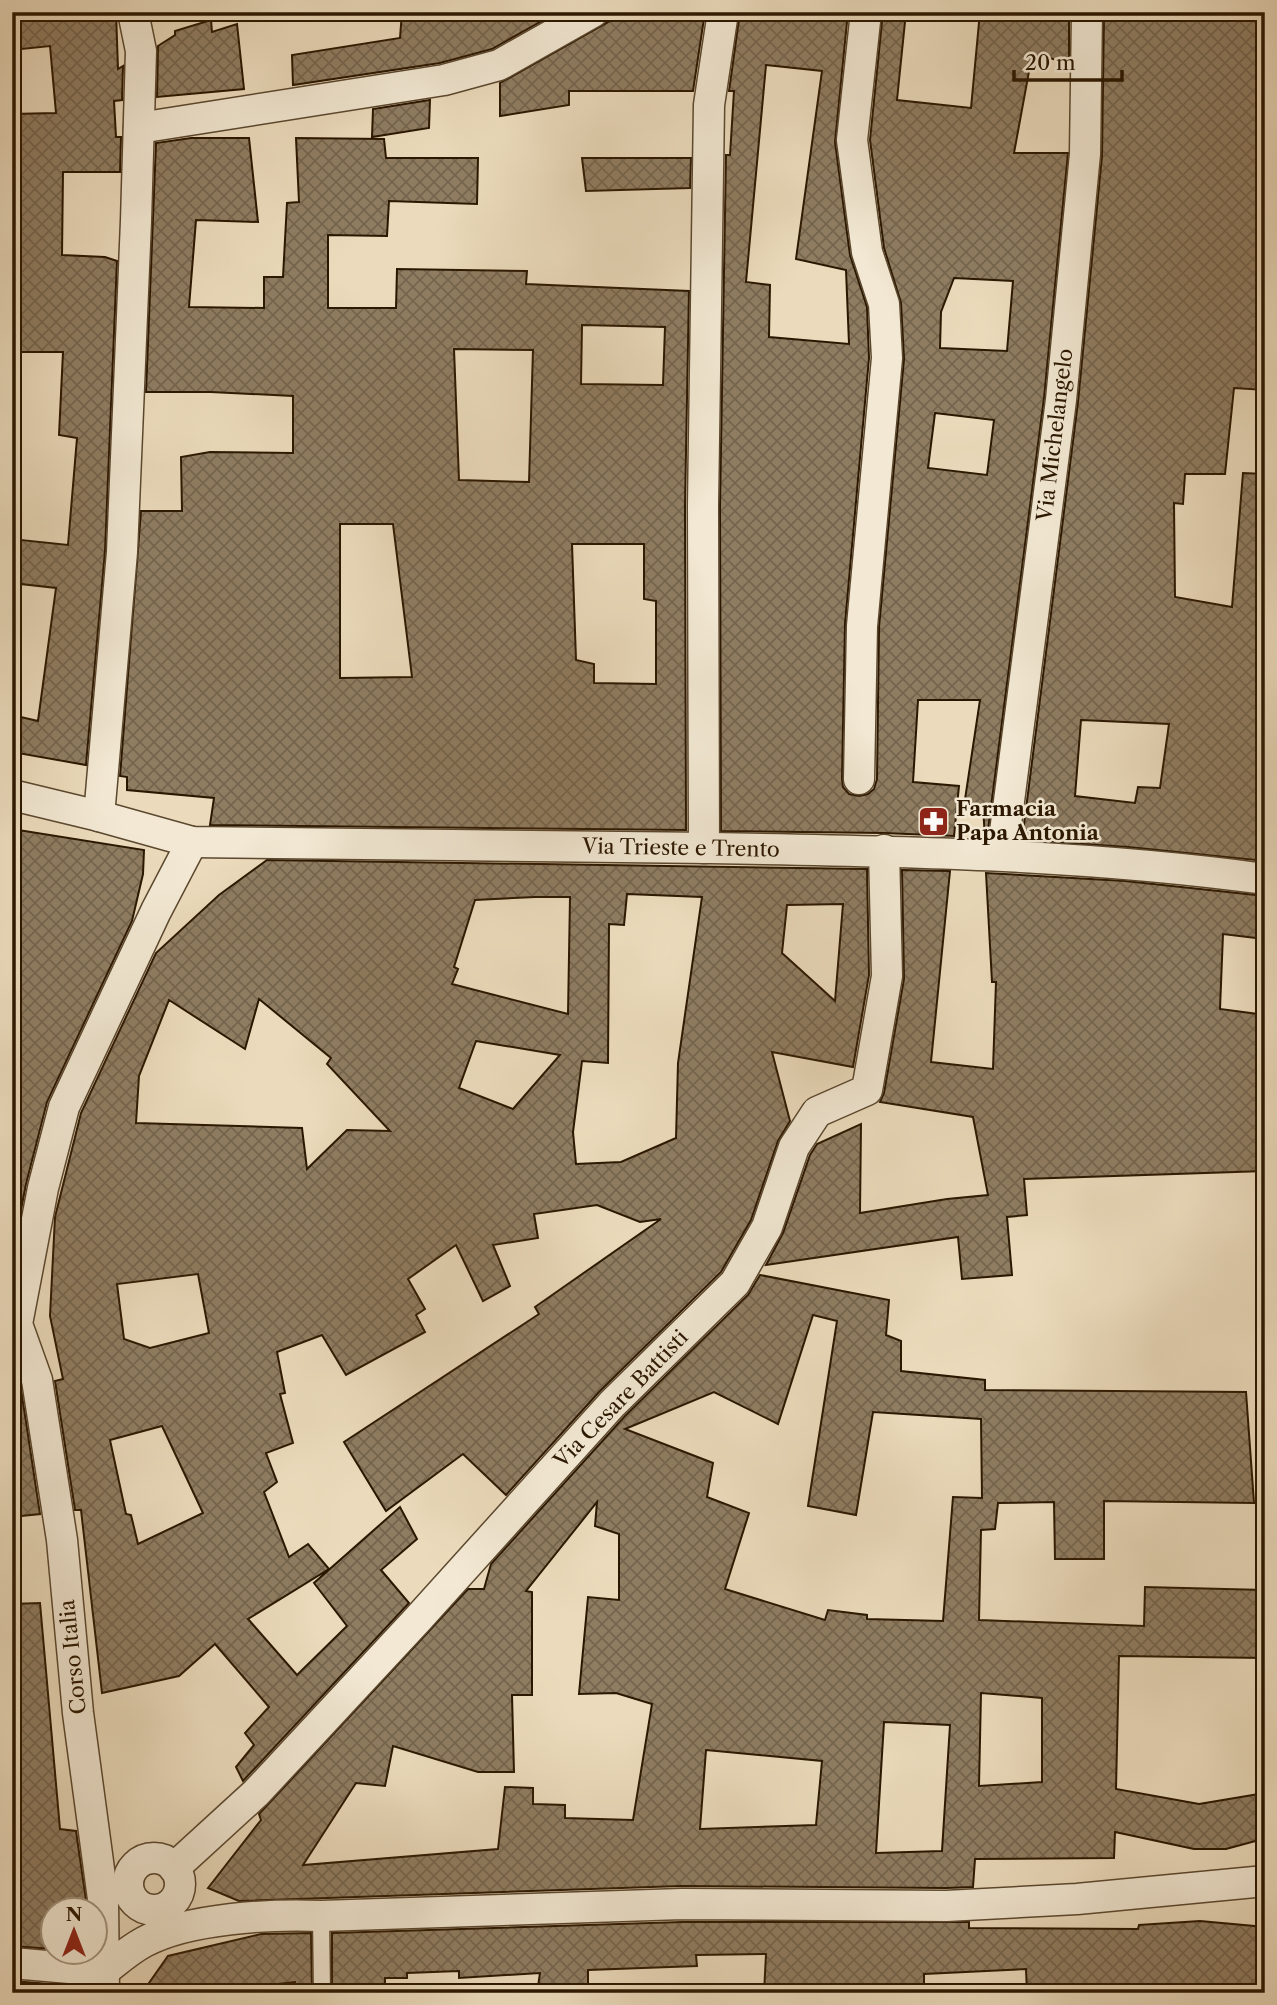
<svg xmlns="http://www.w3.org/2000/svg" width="1277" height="2005" viewBox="0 0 1277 2005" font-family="'Libre Caslon Text',serif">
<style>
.building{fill:url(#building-cross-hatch);stroke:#2b1700;stroke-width:2;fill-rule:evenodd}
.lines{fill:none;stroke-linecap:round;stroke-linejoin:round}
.lane-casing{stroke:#5b482f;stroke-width:19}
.street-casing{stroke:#5b482f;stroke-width:33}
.lane{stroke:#f2e8d3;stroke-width:16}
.street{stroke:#f2e8d3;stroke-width:30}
.labels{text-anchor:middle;stroke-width:5;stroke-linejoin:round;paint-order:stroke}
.street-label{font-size:21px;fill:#2b1700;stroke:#f2e8d3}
.poi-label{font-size:21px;font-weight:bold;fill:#2b1700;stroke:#f2e8d3;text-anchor:start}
</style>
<defs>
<pattern id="building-cross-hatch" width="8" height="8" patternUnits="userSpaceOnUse" patternTransform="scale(1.75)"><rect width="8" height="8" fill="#8f7d62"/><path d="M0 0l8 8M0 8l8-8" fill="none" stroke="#75654e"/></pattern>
</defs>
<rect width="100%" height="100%" fill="#ebdbbc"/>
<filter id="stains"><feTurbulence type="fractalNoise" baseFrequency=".00286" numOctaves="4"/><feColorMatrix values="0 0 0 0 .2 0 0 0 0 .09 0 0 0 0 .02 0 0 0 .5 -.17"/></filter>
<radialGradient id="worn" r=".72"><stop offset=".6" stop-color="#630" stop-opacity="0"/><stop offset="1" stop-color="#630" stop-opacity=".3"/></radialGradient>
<!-- building -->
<g class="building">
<polygon points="12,12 116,12 118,69 123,66 122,100 114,101 116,137 121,137 120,172 63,172 62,255 105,257 117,261 105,551 86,765 12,752 12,715 38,721 56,588 12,583 12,539 68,545 77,438 59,435 63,352 12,352 12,217 15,171 12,171 12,114 56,113 50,46 12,50"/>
<polygon points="402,12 487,12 499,16 537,18 540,22 492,49 440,63 293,85 292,55 400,38"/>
<polygon points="626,12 705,12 693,91 569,91 569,105 500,116 500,83"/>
<path d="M740 12H848L835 142 850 255 867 307 869 358 845 624 842 779 843 787 849 794 859 796 868 794 874 789 877 779 879 627 904 359 901 303 884 248 870 140 883 12H906L897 100 971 108 980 12H1069V62L1032 55 1014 153H1068L1044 398 987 838H985L983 807 964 806 980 700H918L913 782 959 786 954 836 884 833 721 831 720 506 726 155H730L734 91H729ZM766 65 822 71 796 259 846 270 849 344 769 337 770 285 746 282ZM954 278 1013 281 1007 351 940 348 941 312ZM935 413 994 420 987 475 928 468Z"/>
<path d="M1104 12H1265V390L1234 388 1225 474H1185L1183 504 1174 503 1175 597 1232 607 1243 473 1265 474V560L1259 634 1265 635V749H1262L1257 818 1265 819V861L1128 847 1022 840 1078 402 1102 156ZM1081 720 1169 724 1160 788 1138 787 1135 803 1075 796Z"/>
<polygon points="211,20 212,32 237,24 244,89 157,97 158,46 175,35 175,31"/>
<polygon points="430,100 429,128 372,137 373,109"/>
<path d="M191 138H249L258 222 196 220 189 307 264 308V277H283L287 203 299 202 296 138 384 139 386 158H478L477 204 389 201 387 236 328 235V308H396L397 269 527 271 526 284 689 291 685 506 686 830 210 825 214 798 127 790V777L120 776 141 511H182L181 457 210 452 293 453V396L211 392H146L156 143ZM582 325 665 327 663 385 581 384ZM454 349 533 350 529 482 459 480ZM340 524H393L412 677 340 678ZM572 544H644V599L656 601V684L594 683V664L576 660Z"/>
<polygon points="582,158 691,158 690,188 586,191"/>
<polygon points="12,829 144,850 143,874 132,921 47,1102 26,1184 17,1231 12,1230"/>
<path d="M267 860 867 869 869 975 853 1067 772 1052 790 1121 778 1141 751 1220 721 1272 599 1392 506 1495 463 1454 386 1511 344 1442 539 1314 535 1307 661 1219 640 1222 597 1205 534 1214 538 1238 493 1245 510 1286 483 1301 456 1245 408 1279 425 1309 416 1315 425 1332 346 1375 322 1335 277 1352 285 1393 280 1394 293 1443 266 1453 277 1482 264 1492 289 1557 308 1544 329 1569 248 1619 297 1675 347 1626 314 1583 400 1507 417 1539 381 1570 409 1603 243 1781 236 1767 254 1745 245 1733 269 1707 215 1644 179 1676 102 1693 81 1510H75L55 1381 63 1379 50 1316 55 1217 81 1113 156 953 219 895ZM627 894 702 897 678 1063 676 1138 621 1162 576 1164 573 1132 582 1061 608 1063 609 924 624 925ZM535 897H570L568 1014 452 984 458 969 454 967 475 900ZM843 904 835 1001 782 953 787 905ZM259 999 331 1058 327 1064 390 1131 347 1130 307 1169 302 1128 136 1123 139 1076 169 1000 245 1049ZM476 1041 560 1055 513 1109 459 1088ZM198 1274 209 1333 150 1348 124 1339 117 1284ZM162 1426 203 1513 138 1544 131 1515 126 1514 110 1440Z"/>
<polygon points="902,870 950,871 931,1062 993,1069 996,982 992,982 986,873 1125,881 1265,896 1265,939 1223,934 1220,1009 1265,1015 1265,1171 1024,1179 1027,1215 1007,1217 1012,1275 962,1279 958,1237 766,1265 783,1233 810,1155 817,1144 861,1124 860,1213 947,1199 988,1195 973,1117 880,1102 884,1093 904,979"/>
<path d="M760 1275 889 1300 886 1335 901 1341V1371L985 1380V1390L1246 1392 1254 1503 1104 1501V1559H1055L1054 1502 998 1503 995 1529 981 1530 979 1620 1144 1626 1145 1587 1265 1590V1658L1119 1656 1116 1789 1199 1804 1265 1793 1263 1839 1226 1849H1194L1115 1832 1114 1858 975 1859 973 1887 946 1888 681 1886 239 1901 208 1888 261 1820 259 1814 468 1589H484L491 1564 625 1416 748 1295ZM813 1315 837 1321 808 1506 856 1515 873 1412 981 1419 982 1498 953 1497 943 1621 867 1619V1615L828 1610 825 1620 725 1589 749 1513 707 1497 713 1463 625 1429 714 1392 778 1424ZM597 1502 595 1526 619 1534V1600L588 1597 579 1694 616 1693 652 1704 633 1820 565 1818V1805L533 1804V1788L505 1787 498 1849 303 1865 356 1783 385 1786 393 1746 478 1772H514L512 1695H532V1592L526 1591ZM981 1693 1042 1698V1782L979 1786ZM884 1722 950 1725 942 1851 876 1853ZM706 1750 822 1761 816 1825 700 1829Z"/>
<polygon points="21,1389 40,1514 12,1517 12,1390"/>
<polygon points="40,1603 60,1829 76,1831 86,1900 86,1910 52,1910 52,1949 12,1946 12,1604"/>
<polygon points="1200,1921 1265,1927 1265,1993 1027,1993 1026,1969 924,1974 924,1993 764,1993 766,1954 696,1955 697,1966 588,1970 588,1993 537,1993 540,1973 459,1978 459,1971 407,1973 407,1978 385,1978 385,1993 332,1993 332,1933 682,1922 969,1922 969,1928 1138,1929 1139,1925"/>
<polygon points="311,1933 312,1993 295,1993 295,1982 239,1988 222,1993 142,1993 168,1956 261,1934"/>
<polygon points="12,1981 86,1987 87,1993 12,1993"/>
</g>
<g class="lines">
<defs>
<polyline id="lane" points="321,1916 322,1993"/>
<g id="street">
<polyline points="139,128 444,80 499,65 593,12"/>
<polyline points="859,779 862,626 887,358 884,304 867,252 852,140 866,12"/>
<path d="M12 795 99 816 192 842C365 844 537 846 710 848 895 851 1081 854 1265 879"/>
<polyline points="99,816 122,552 136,221 141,51 133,12"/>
<polyline points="704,848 703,506 709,105 723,12"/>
<polyline points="1002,855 1061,400 1085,154 1087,12"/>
<circle cx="154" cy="1884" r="26"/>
<polyline points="174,1868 256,1793 418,1619 612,1404 735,1283 767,1227 794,1147 817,1112 867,1090 887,976 884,850"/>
<path d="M12 1963 104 1971C117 1961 129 1950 144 1942 188 1918 271 1914 321 1916L682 1904 946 1906 1077 1899 1265 1881"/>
<polyline points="104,1993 103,1899 78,1713 62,1540 37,1380 17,1324 43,1188 64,1107 156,911 192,842"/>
</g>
</defs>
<!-- lane casing -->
<use href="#lane" class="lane-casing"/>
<!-- street casing -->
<use href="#street" class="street-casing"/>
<!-- lane -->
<use href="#lane" class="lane"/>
<!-- street -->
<use href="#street" class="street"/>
</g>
<!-- icons -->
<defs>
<symbol id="pharmacy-square" viewBox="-11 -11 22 22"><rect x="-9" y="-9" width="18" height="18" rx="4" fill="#8f2418" stroke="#f2e8d3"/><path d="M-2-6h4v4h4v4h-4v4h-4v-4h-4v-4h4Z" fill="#fff"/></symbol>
</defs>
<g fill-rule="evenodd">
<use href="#pharmacy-square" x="916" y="804" width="35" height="35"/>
</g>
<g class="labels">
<!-- street labels -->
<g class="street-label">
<text transform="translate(1055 435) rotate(-83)" y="7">Via Michelangelo</text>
<text transform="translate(681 848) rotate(1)" y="7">Via Trieste e Trento</text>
<text transform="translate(621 1399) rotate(-46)" y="7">Via Cesare Battisti</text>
<text transform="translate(73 1657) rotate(-96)" y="7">Corso Italia</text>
</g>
<!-- poi labels -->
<g class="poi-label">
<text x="956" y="816">Farmacia<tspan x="956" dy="24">Papa Antonia</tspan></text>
</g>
</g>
<!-- margin -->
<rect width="1277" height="2005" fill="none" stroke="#ebdbbc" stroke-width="42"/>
<rect x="14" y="14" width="1249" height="1977" fill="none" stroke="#2b1700" stroke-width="3.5"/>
<rect x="21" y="21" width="1235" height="1963" fill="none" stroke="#2b1700" stroke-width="2"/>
<!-- north arrow -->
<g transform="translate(74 1931)"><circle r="33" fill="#f2e8d3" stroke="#a2947f" stroke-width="2"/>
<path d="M0-5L12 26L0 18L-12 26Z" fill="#8f2418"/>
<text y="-10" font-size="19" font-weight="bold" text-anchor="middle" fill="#2b1700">N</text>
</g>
<!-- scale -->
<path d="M1014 70v10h108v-10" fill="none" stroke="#2b1700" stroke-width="3.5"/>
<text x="1025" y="70" font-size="21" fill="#2b1700" stroke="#f2e8d3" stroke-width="5" paint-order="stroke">20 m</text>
<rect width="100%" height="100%" filter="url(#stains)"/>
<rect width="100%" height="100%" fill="url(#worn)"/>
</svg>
